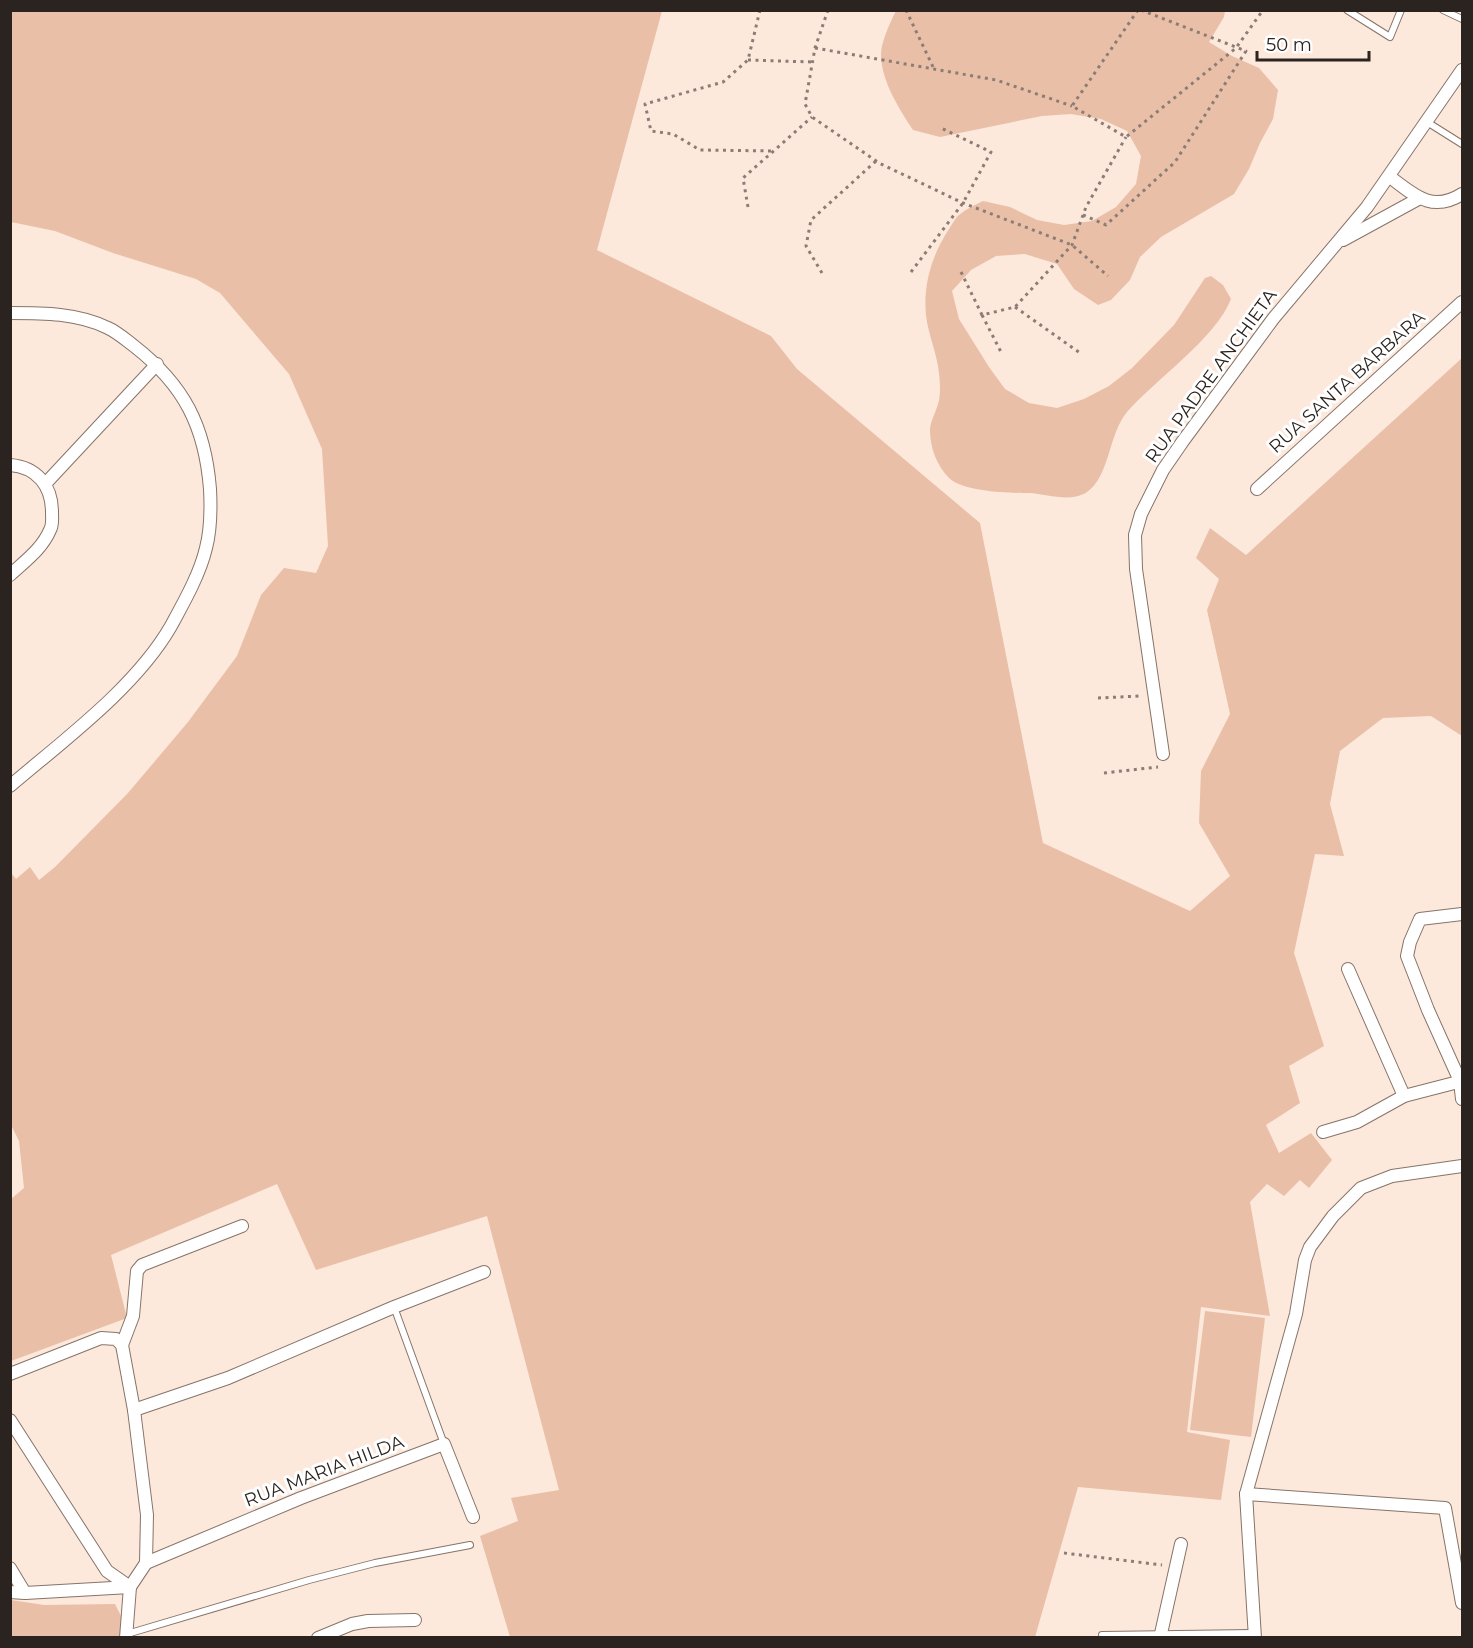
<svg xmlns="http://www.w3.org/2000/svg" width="1473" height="1648" viewBox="0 0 1473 1648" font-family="Montserrat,sans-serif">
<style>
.green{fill:#eabfa7}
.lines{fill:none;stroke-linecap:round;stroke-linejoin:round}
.lane-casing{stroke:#867469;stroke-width:8}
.street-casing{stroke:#867469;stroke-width:14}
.path{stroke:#8b7d76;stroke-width:3;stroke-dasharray:3 4.5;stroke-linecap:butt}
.lane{stroke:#fff;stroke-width:6}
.street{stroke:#fff;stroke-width:12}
.labels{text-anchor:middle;stroke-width:6;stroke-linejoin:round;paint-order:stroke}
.street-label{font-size:18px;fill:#2a231f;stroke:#fff}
</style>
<rect width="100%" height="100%" fill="#fde8dc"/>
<!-- green -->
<g class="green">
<polygon points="11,11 662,11 597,250 771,336 797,369 980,523 1043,843 1190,911 1230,876 1199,823 1201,771 1230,714 1207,610 1219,579 1196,558 1210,528 1246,555 1462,358 1462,736 1431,716 1383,718 1340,751 1330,804 1344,856 1315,854 1294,953 1324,1046 1289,1066 1300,1103 1266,1125 1279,1153 1311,1133 1332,1160 1309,1188 1300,1180 1284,1196 1267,1184 1250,1202 1270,1316 1201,1307 1187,1432 1230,1440 1221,1500 1078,1487 1035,1637 510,1637 480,1536 518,1521 511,1498 559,1490 487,1216 316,1270 277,1184 111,1255 127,1318 11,1361 11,1199 24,1188 19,1141 11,1125 11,873 16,879 30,867 39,880 55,867 128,793 188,722 237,656 261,595 284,568 316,573 328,546 322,449 289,374 220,293 196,279 113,253 55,231 11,222"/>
<path d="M896 11H1225L1224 17 1209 42 1232 56 1259 68 1278 90 1273 119 1260 143 1249 169 1234 194 1161 237 1140 257 1130 280 1111 300 1098 305 1074 289 1057 264 1025 254 996 256 971 270 952 291 959 319 989 367 1005 389 1029 403 1057 408 1084 399 1109 386 1132 368 1174 325 1205 278 1211 276 1223 285 1231 299C1216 338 1156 379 1127 412 1108 435 1110 476 1087 492 1070 503 1048 494 1029 493 1009 493 966 492 950 479 937 466 930 448 930 430 930 422 936 412 938 404 941 395 940 382 939 373 937 353 928 334 926 315 923 284 932 255 949 229 952 225 955 218 959 215 966 209 975 205 983 201L1010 207 1037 220 1064 225 1092 221 1116 207 1136 184 1141 156 1127 131 1101 119 1071 114 1042 116 940 137 913 130C899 109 876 73 882 46 885 34 890 22 896 11Z"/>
<polygon points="1205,1311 1265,1318 1251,1437 1190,1430"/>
<polygon points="11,1600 44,1605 115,1604 122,1618 121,1637 11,1638"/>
</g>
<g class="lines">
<defs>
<g id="lane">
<polyline points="1347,10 1390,37 1401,10"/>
<polyline points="1443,10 1462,19"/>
<polyline points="1427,122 1462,144"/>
<polyline points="394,1307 444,1444"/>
<polyline points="127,1634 309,1580 375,1563 470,1545"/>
<polyline points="1102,1635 1254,1633"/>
</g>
<g id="street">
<path d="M1390 177C1414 195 1432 213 1462 194"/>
<polyline points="1343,240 1420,198"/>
<path d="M10 313C43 313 78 313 108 328 117 332 126 340 134 346 184 385 205 426 210 489 211 508 211 529 206 548 200 574 184 602 171 626 136 687 64 740 10 786"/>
<path d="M10 465C37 467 52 486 52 512 52 518 53 525 50 530 42 549 25 561 10 575"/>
<polyline points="46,483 157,364"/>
<polyline points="1257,489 1462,302"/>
<polyline points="1163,754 1136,569 1135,535 1141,514 1163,470 1183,441 1273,319 1367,207 1462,70"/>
<polyline points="1462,914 1420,919 1410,942 1407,956 1428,1010 1460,1081 1462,1099"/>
<polyline points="1348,969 1404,1096"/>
<polyline points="1323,1132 1357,1122 1404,1096 1462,1081"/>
<polyline points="122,1345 133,1316 137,1271 142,1265 242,1226"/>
<polyline points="10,1374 101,1338 116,1339 122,1345 134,1410 147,1515 146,1563 130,1587 126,1638"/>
<polyline points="134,1410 228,1378 394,1307 484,1272"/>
<polyline points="10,1420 107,1571 130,1587"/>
<polyline points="1246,1494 1445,1508 1462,1603"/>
<polyline points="146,1563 301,1498 444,1444 473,1517"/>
<polyline points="10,1568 25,1593"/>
<polyline points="10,1592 25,1593 130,1587"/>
<polyline points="318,1638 352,1624 368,1621 415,1620"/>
<polyline points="1160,1638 1181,1544"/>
<polyline points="1255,1638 1246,1494 1296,1314 1305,1260 1310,1247 1333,1216 1361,1188 1392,1176 1462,1166"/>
</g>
</defs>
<!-- lane casing -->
<use href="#lane" class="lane-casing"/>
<!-- street casing -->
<use href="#street" class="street-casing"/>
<!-- path -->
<g class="path">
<polyline points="760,10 748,60 723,82 645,104 651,131 673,134 700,150 774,151"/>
<polyline points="828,10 815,48 805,104 812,117 879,163 963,203 1072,245 1108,276"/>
<polyline points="906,10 934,69"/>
<polyline points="1138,10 1072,106 1126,137 1236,48 1263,10"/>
<polyline points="815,48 996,80 1072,106"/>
<polyline points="748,60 813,62"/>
<polyline points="748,207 743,178 812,117"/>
<polyline points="1083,215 1106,225 1175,162 1246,51 1141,10"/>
<polyline points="911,272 963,203 991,152 941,128"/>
<polyline points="961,272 982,315 1015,307 1072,245 1086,207 1126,137"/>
<polyline points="822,273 806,246 811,220 876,161"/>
<polyline points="1015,307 1080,353"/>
<polyline points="982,315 1002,354"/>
<polyline points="1098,698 1141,696"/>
<polyline points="1104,773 1158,767"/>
<polyline points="1064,1553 1162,1565"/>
</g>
<!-- lane -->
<use href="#lane" class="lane"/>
<!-- street -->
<use href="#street" class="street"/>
</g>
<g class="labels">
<!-- street labels -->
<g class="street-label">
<text transform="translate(1211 376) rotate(-54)" y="6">RUA PADRE ANCHIETA</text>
<text transform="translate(1347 382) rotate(-42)" y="6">RUA SANTA BARBARA</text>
<text transform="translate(324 1471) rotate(-21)" y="6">RUA MARIA HILDA</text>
</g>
</g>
<!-- border -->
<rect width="1473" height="1648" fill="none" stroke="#2a231f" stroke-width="24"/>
<!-- scale -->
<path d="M1257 51v9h112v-9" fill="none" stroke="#2a231f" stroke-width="3"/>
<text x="1266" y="51" font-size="18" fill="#2a231f" stroke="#ffffff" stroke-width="4.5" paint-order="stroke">50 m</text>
</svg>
